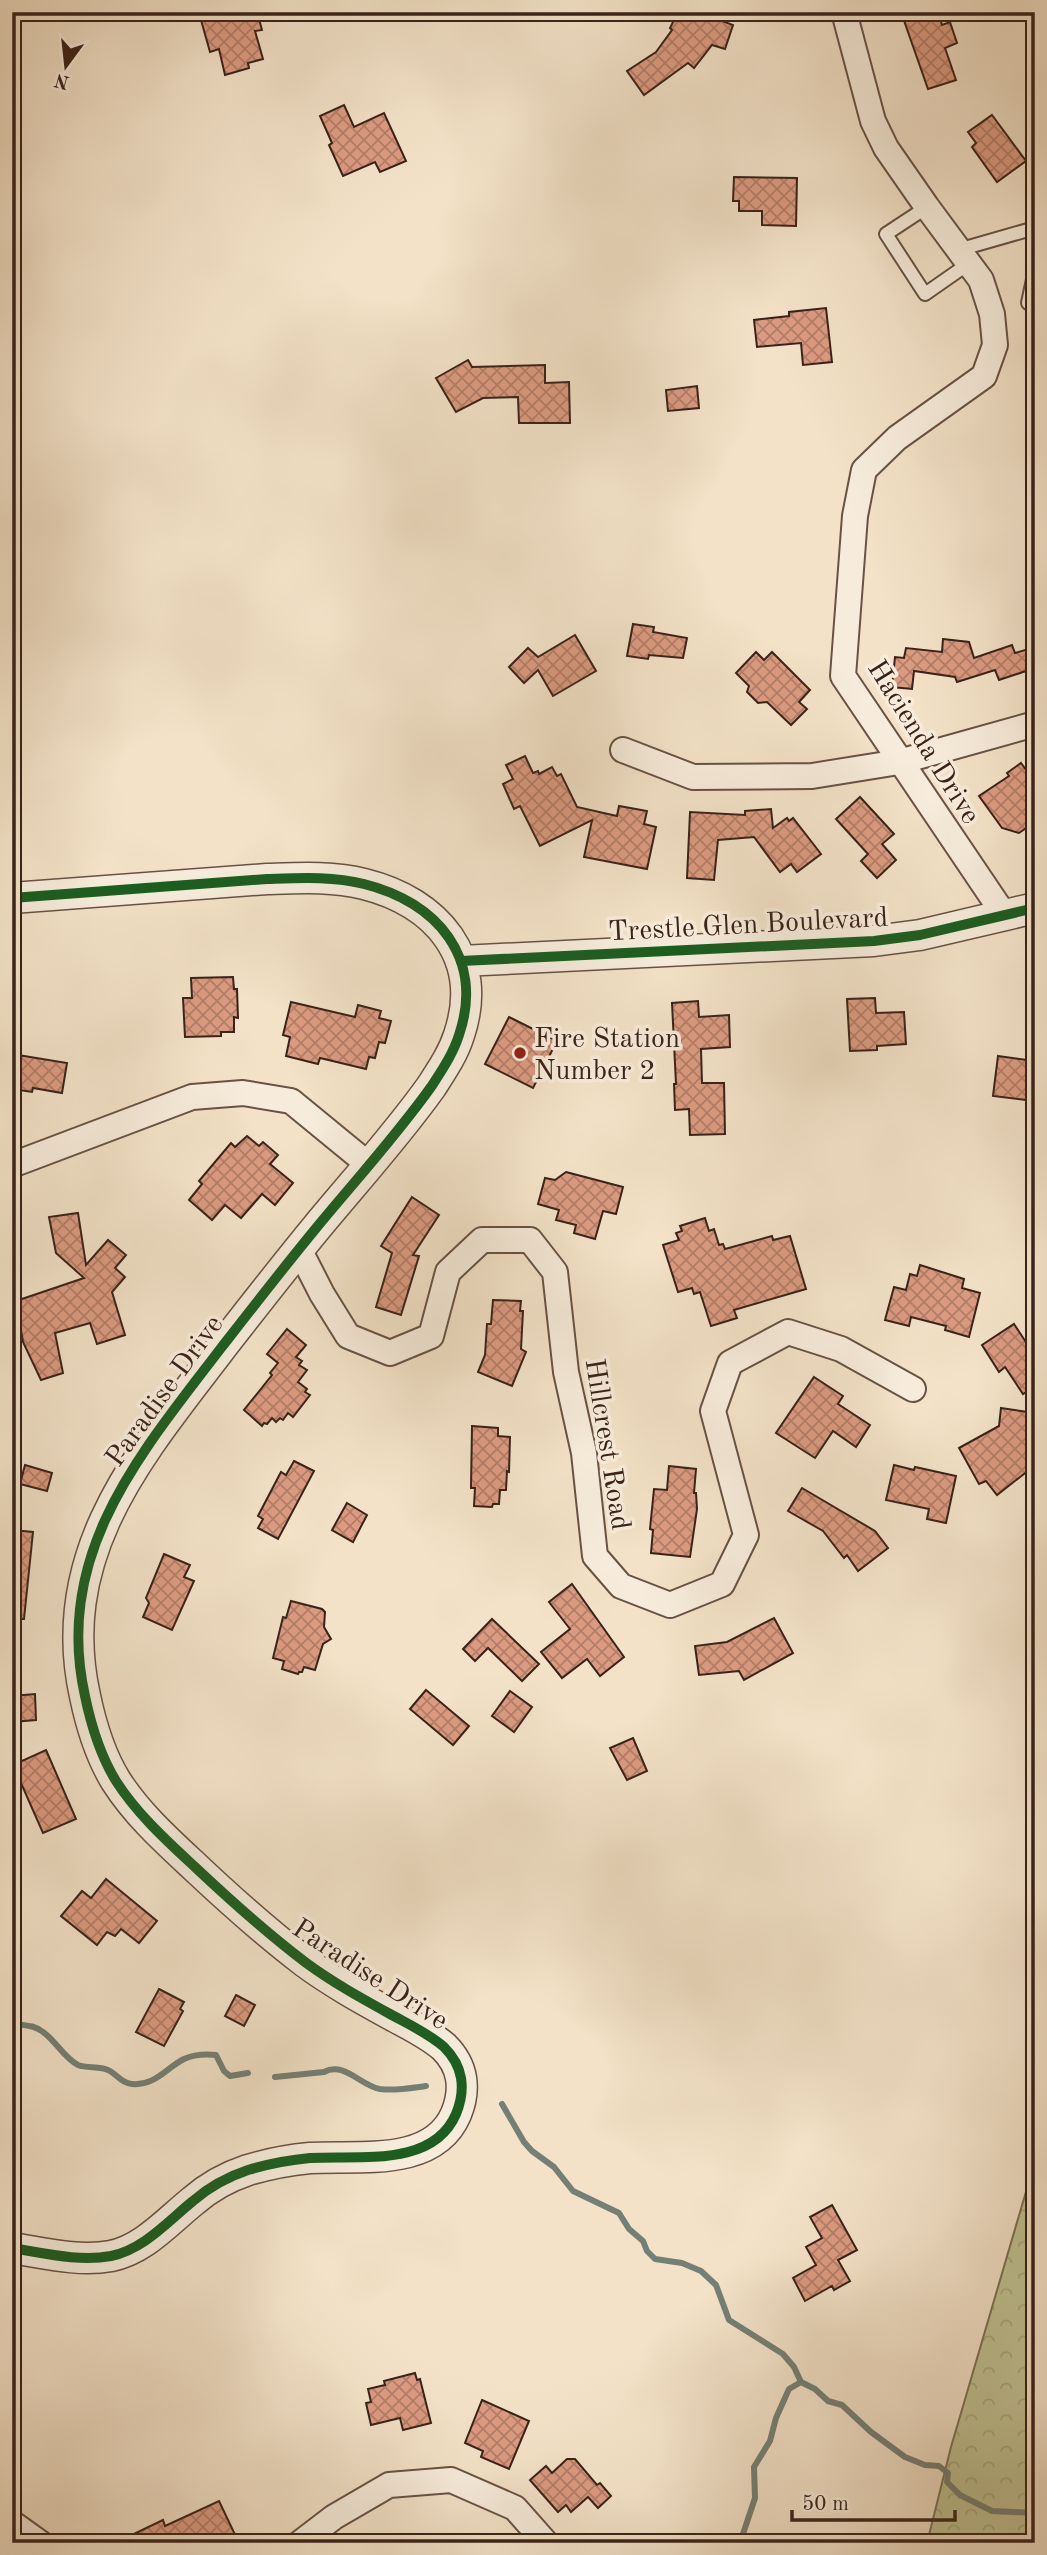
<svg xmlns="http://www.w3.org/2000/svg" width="1047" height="2555" viewBox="0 0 1047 2555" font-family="'Old Standard TT',serif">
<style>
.park{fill:url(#park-crowns);stroke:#7c7256;stroke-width:2}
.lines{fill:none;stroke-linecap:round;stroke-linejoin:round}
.stream{stroke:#748076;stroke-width:6}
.building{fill:url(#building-cross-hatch);stroke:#392219;stroke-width:2}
.service-casing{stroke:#685245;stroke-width:16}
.minor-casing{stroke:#685245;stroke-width:28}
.tertiary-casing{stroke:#685245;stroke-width:33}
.service{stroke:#f7ecdb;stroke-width:12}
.minor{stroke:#f7ecdb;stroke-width:24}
.tertiary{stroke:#f7ecdb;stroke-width:30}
.cycleway-casing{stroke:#f7ecdb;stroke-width:15}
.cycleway{stroke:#1b5e20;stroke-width:10}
.poi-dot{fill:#8f2418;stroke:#f7ecdb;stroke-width:2.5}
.labels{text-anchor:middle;stroke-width:7;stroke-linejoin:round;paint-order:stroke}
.street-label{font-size:28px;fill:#392219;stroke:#f7ecdb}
.poi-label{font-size:28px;fill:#392219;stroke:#f7ecdb;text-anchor:start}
</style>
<defs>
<pattern id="park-crowns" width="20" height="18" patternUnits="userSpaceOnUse" patternTransform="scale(1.75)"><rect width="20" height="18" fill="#c0c293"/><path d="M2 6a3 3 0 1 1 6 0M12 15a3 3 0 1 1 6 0" fill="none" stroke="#a6a67e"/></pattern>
<pattern id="building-cross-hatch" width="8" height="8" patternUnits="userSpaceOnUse" patternTransform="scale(1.75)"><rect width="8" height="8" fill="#dc9b81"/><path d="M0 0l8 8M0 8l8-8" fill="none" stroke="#b37e69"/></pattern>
</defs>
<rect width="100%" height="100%" fill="#f3e2c8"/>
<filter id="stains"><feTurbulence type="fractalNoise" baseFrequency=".00286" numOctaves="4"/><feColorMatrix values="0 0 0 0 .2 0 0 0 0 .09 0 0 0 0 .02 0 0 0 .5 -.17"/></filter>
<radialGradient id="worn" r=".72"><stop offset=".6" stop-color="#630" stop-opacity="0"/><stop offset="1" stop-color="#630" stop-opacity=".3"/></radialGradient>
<!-- park -->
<polygon class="park" points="1035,2161 1035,2543 927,2543 951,2447"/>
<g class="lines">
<!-- stream -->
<g class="stream">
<path d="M12 2023C23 2026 33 2024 43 2032 56 2041 64 2058 78 2065 88 2069 100 2065 110 2071 118 2076 122 2083 132 2084 155 2086 166 2068 184 2059 195 2054 205 2054 216 2055L224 2071 230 2076 248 2073"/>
<path d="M275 2077 324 2072C344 2061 361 2086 380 2089 395 2091 411 2088 426 2086"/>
<polyline points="502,2104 524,2142 532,2151 554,2167 573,2191 619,2213 629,2229 643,2241 647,2251 655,2259 682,2263 701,2271 716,2285 729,2320 783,2354 794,2367 801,2382 815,2389 828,2401 842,2405 871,2432 905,2457 925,2465 939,2466 948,2473 947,2482 960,2495 992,2511 1035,2513"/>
<polyline points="740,2543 755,2498 754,2467 770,2441 776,2418 789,2389 801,2382"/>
</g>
</g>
<!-- building -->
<g class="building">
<polygon points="207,12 257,12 262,30 255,31 263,59 248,63 249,68 225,75 219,49 210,52 201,20 209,18"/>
<polygon points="678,12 716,12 714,18 733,25 725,49 712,45 694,68 688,63 644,95 627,71 656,52 672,30 670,28"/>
<polygon points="901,12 938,12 942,25 950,22 957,43 945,48 956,80 928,89"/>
<polygon points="344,105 354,127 384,113 406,161 380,172 375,162 343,176 329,145 332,143 320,116"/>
<polygon points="992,115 1026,161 997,182 972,147 976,143 968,132"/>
<polygon points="734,177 797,178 796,226 762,225 762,211 739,211 739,201 733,201"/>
<polygon points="826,308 832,362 803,365 801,343 757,347 754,320 789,316 789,312"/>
<polygon points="468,360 472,367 545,365 545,383 569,382 570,423 519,423 518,397 483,398 456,412 436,378"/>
<polygon points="697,386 699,408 668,411 666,390"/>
<polygon points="633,624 654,627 653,632 687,638 683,658 649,655 648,659 627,656"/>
<polygon points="575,635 596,671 553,696 538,670 524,683 509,667 528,648 538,657"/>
<polygon points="943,639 969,642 974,658 1012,645 1015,653 1035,647 1035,668 999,680 995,670 957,682 955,677 914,671 912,689 892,687 895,657 904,658 906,648 942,652"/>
<polygon points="756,652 764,660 772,652 810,690 799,702 807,709 791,725 767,702 758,703 747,692 749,686 736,673"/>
<polygon points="525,756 533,773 538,771 539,774 552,767 557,776 561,774 577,807 617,816 619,806 647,811 644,824 656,827 647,869 584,857 592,820 540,846 520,806 514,809 503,784 513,779 506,765"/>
<polygon points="1021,763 1035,782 1035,822 1019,833 1002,828 979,796 1009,776 1007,773"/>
<polygon points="860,797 894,834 882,844 896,860 877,878 861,861 868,854 836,819"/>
<polygon points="771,809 773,828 787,818 789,821 793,818 821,854 797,872 791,864 780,872 754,837 718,840 714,880 687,878 690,812 745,815 745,811"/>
<polygon points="233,977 234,989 237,989 238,1018 234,1017 234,1032 221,1032 221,1036 185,1037 183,998 192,998 191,978"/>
<polygon points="875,998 876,1013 904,1012 906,1044 877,1046 877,1050 850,1051 847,999"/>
<polygon points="698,1001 699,1017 729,1015 730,1047 701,1049 702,1083 724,1083 725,1134 690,1135 689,1109 675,1110 674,1084 676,1084 672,1003"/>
<polygon points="291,1002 355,1017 358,1005 381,1011 379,1018 391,1021 385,1043 379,1042 375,1058 369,1057 366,1069 320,1058 318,1064 286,1056 290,1037 283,1035"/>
<polygon points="509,1017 557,1041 533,1088 485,1064"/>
<polygon points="12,1054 67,1063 62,1093 33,1088 32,1092 12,1089"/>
<polygon points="998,1056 1035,1061 1035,1101 993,1096"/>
<polygon points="247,1136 259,1146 263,1142 278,1155 270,1164 293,1183 275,1205 262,1194 241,1218 225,1205 212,1220 189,1200 202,1184 199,1181 231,1143 235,1147"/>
<polygon points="566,1172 623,1187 616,1214 603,1211 595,1239 574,1233 576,1225 556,1220 559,1210 538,1204 545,1178 555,1180"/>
<polygon points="412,1197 439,1215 413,1255 419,1256 401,1315 376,1307 392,1253 381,1246"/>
<polygon points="78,1213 86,1265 108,1240 126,1255 115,1268 125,1277 112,1292 125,1335 97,1344 90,1323 55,1333 63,1373 41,1380 23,1342 16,1301 84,1278 56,1253 49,1217"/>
<polygon points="705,1218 709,1231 714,1229 719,1245 723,1244 725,1249 772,1236 773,1240 790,1236 806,1289 734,1310 737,1318 711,1326 700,1292 694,1294 692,1288 678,1292 663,1245 679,1240 676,1233 682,1231 680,1226"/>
<polygon points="920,1265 964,1279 962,1288 980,1293 969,1337 945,1330 946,1326 911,1317 909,1326 885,1320 894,1287 906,1290 910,1274 917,1276"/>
<polygon points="493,1300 521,1301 520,1311 523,1311 521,1349 526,1352 512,1386 478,1372 485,1355 487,1324 491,1324"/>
<polygon points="1014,1324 1035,1356 1035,1386 1023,1394 1005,1367 999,1372 982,1345"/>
<polygon points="287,1329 306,1345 296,1357 302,1361 299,1365 307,1370 298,1382 307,1389 305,1392 310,1395 293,1417 288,1413 283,1420 280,1418 276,1422 272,1418 267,1424 264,1423 262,1426 244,1410 272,1375 270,1373 278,1363 267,1354"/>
<polygon points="814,1377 843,1396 838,1404 870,1425 856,1447 833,1431 815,1458 776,1433"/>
<polygon points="1001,1408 1035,1413 1035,1461 1030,1461 1029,1470 997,1495 986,1481 979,1484 959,1448 999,1426"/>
<polygon points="472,1426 498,1428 498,1436 510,1437 509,1472 507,1471 506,1490 500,1490 499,1504 493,1504 492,1507 474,1506 475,1488 471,1488"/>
<polygon points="294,1461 314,1471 278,1539 258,1528 263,1519 258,1516 281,1472 286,1475"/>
<polygon points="25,1465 52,1473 47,1491 20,1484"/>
<polygon points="894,1465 914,1470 915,1467 956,1476 946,1523 927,1519 929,1509 886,1500"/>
<polygon points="669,1466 696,1469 694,1493 696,1493 697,1509 690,1557 651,1553 653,1530 650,1529 654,1489 667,1490"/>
<polygon points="802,1488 875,1531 888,1548 858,1571 847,1555 844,1558 823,1531 788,1511"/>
<polygon points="347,1503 367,1515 353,1542 332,1530"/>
<polygon points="12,1530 33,1532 24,1619 12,1619"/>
<polygon points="164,1554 190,1565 184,1577 194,1581 172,1630 143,1617 149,1603 146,1598"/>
<polygon points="572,1584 624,1657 600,1676 587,1659 562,1678 541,1652 570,1629 549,1602"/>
<polygon points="291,1601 322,1609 325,1612 324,1627 331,1639 323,1644 315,1670 304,1667 302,1672 299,1672 298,1674 282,1669 284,1661 273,1658 283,1617 286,1618"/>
<polygon points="774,1618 793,1653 744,1680 739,1671 699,1675 695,1646 727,1642"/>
<polygon points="492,1619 539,1664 522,1681 488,1648 475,1661 463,1649"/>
<polygon points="426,1690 469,1726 453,1745 410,1709"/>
<polygon points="510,1691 532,1707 514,1732 492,1716"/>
<polygon points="35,1694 36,1720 12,1722 12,1696"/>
<polygon points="633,1738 647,1771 627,1780 610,1748"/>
<polygon points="46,1750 76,1819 43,1833 13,1765"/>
<polygon points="106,1879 157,1921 139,1943 121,1929 115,1936 107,1932 97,1945 61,1916 82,1891 91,1898"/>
<polygon points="159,1989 184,2002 180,2009 183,2011 164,2046 136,2032"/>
<polygon points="236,1995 255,2005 244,2026 225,2016"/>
<polygon points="832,2205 857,2250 838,2260 850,2281 834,2290 832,2286 805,2301 793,2278 816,2265 806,2247 822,2238 810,2217"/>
<polygon points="415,2373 417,2380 420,2379 431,2423 403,2430 400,2418 371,2425 366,2403 371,2402 368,2389 385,2385 384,2381"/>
<polygon points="482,2400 529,2421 509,2469 481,2457 483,2451 465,2443"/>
<polygon points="567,2459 575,2459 597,2485 600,2483 611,2496 598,2508 588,2497 571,2512 566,2505 558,2512 530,2480 546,2466 552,2473"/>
<polygon points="219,2501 239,2543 115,2543 163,2520 165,2526"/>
</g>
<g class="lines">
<defs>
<g id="service">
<polyline points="290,13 296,12"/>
<polyline points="927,207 886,234 925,294 968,264"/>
<polyline points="958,250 1035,228"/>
<polyline points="1028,303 1035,270"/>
</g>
<g id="minor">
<polyline points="844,12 873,121 886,148 927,207 981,280 992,314 995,345 984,376 897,438 864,470 855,516 843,676 1005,916"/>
<polyline points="623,750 693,777 812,776 899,762 1035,724"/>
<polyline points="12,1165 192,1097 243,1093 291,1101 369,1165"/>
<polyline points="299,1249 322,1294 348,1336 390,1353 431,1336 448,1272 482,1240 530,1240 555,1272 566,1372 584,1453 595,1556 621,1586 670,1605 722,1584 746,1535 713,1411 730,1363 788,1332 841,1349 913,1389"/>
<polyline points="12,2523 40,2543"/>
<polyline points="300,2543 334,2517 389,2485 451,2480 515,2508 546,2543"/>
</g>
<g id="tertiary">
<path d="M12 898 267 879C299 878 332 876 364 884 437 902 485 958 459 1035 453 1054 442 1070 431 1087 396 1136 355 1181 317 1227 284 1267 253 1307 221 1348 141 1453 53 1553 85 1696 91 1725 100 1755 116 1781 137 1814 167 1841 195 1867 230 1900 267 1933 305 1962 332 1982 361 1998 390 2014 408 2024 428 2033 444 2047 453 2056 459 2066 461 2078 463 2090 461 2102 456 2114 433 2168 358 2155 310 2158 289 2160 268 2164 248 2170 227 2177 209 2187 193 2201 167 2222 144 2249 111 2256 79 2262 44 2253 12 2248"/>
<polyline points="461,961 874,941 920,935 1035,908"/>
</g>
</defs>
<!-- service casing -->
<use href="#service" class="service-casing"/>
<!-- minor casing -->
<use href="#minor" class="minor-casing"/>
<!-- tertiary casing -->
<use href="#tertiary" class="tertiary-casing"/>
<!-- service -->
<use href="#service" class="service"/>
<!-- minor -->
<use href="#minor" class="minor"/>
<!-- tertiary -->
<use href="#tertiary" class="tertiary"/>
<defs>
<g id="cycleway">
<path d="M12 898 267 879C299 878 332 876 364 884 437 902 485 958 459 1035 453 1054 442 1070 431 1087 396 1136 355 1181 317 1227 284 1267 253 1307 221 1348 141 1453 53 1553 85 1696 91 1725 100 1755 116 1781 137 1814 167 1841 195 1867 230 1900 267 1933 305 1962 332 1982 361 1998 390 2014 408 2024 428 2033 444 2047 453 2056 459 2066 461 2078 463 2090 461 2102 456 2114 433 2168 358 2155 310 2158 289 2160 268 2164 248 2170 227 2177 209 2187 193 2201 167 2222 144 2249 111 2256 79 2262 44 2253 12 2248"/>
<polyline points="461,961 874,941 920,935 1035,908"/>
</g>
</defs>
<!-- cycleway casing -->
<use href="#cycleway" class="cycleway-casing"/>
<!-- cycleway -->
<use href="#cycleway" class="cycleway"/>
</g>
<!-- markers -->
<circle class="poi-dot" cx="520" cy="1053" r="7"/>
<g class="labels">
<!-- street labels -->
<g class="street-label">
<text transform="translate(925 741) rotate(58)" y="10">Hacienda Drive</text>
<text transform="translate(748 923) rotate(-3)" y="10">Trestle Glen Boulevard</text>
<text transform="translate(163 1390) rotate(-54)" y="10">Paradise Drive</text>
<text transform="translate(609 1444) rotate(81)" y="10">Hillcrest Road</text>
<text transform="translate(371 1973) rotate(33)" y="10">Paradise Drive</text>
</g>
<!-- poi labels -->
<g class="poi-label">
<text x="534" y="1047">Fire Station<tspan x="534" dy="32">Number 2</tspan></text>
</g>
</g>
<!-- margin -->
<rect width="1047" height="2555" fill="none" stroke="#f3e2c8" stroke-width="42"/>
<rect x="14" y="14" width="1019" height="2527" fill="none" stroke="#392219" stroke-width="3.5"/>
<rect x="21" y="21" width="1005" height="2513" fill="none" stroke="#392219" stroke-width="2"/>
<!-- north arrow -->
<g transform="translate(66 66) rotate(195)" stroke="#f7ecdb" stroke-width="5" paint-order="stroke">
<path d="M0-5L12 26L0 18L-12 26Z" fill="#392219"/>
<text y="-10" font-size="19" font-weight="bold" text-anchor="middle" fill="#392219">N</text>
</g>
<!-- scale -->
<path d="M792 2510v10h163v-10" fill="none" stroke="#392219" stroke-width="3.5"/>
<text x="802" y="2510" font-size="21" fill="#392219" stroke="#f7ecdb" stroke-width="5" paint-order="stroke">50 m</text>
<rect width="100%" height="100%" filter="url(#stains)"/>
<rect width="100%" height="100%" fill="url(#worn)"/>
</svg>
